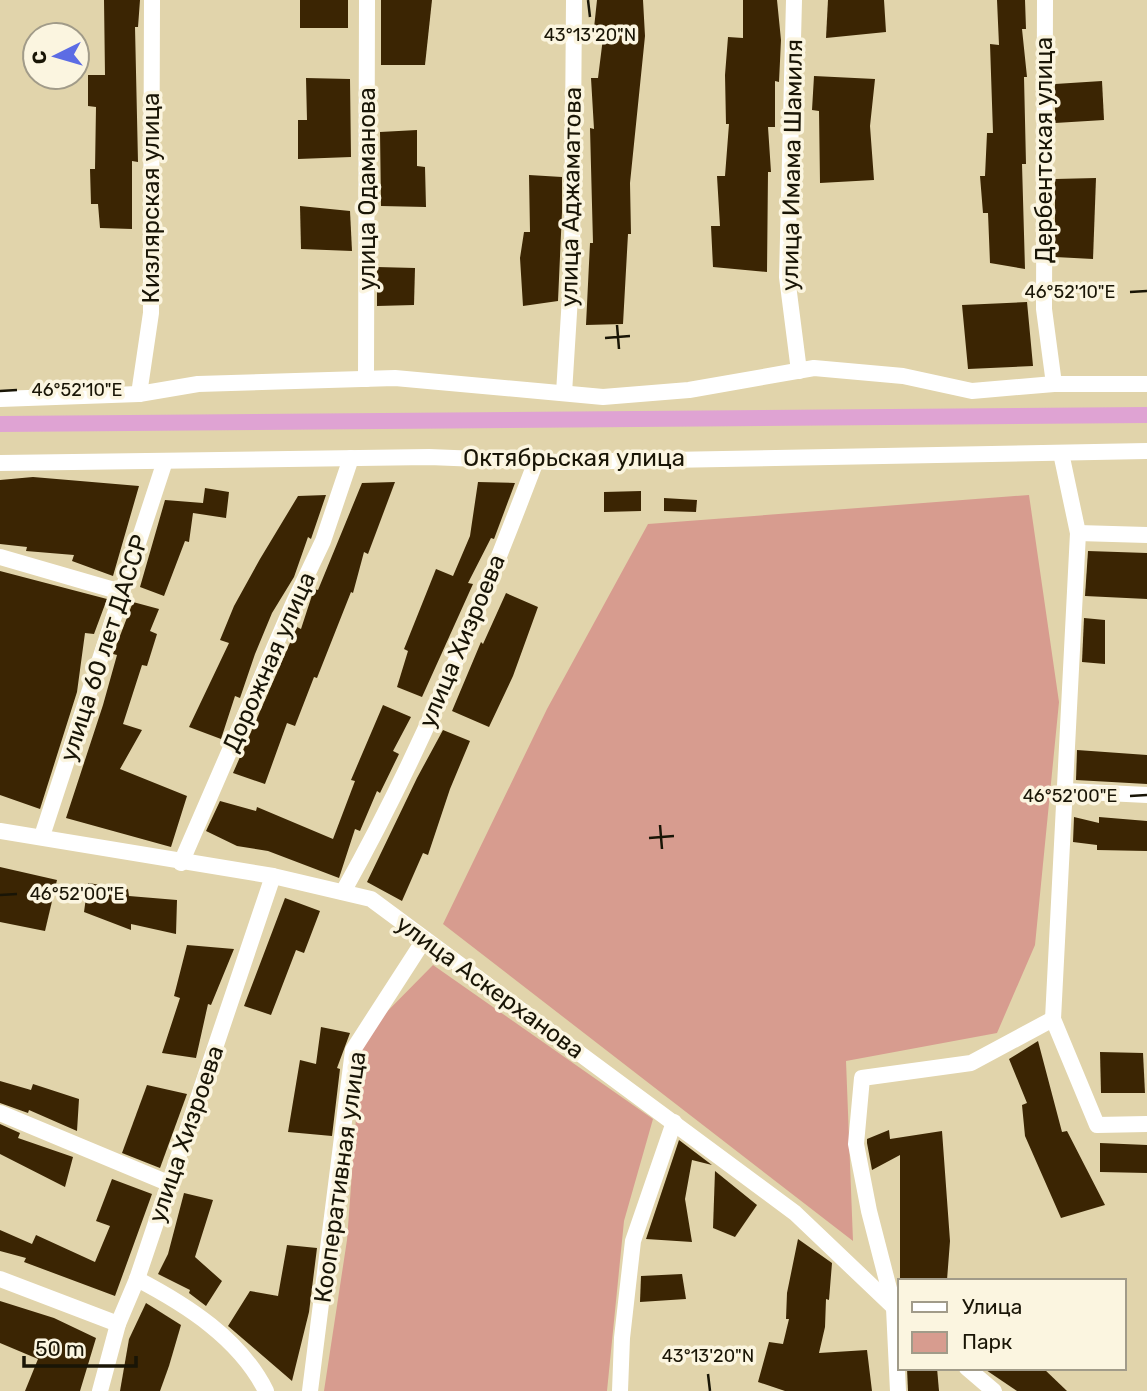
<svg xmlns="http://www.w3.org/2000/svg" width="1147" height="1391" viewBox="0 0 1147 1391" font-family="Rubik,sans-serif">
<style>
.green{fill:#d79c8f}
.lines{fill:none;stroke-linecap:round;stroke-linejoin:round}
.canal{stroke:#dfa3d3;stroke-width:16}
.building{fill:#3b2503}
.minor{stroke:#fff;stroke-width:16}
.ticks{fill:none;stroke:#191506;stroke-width:2.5}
.labels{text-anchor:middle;stroke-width:7;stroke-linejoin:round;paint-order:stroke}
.street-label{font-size:24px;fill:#191506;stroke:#fbf5e0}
.ticks-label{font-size:18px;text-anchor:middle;fill:#191506;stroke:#fbf5e0;stroke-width:7;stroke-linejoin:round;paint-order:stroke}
</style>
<rect width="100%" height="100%" fill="#e1d4ab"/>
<!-- green -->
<g class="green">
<polygon points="1029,495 1059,702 1035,945 997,1033 846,1061 853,1241 443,924 547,709 648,524"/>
<polygon points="433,965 653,1119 624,1221 607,1391 324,1391 347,1240 362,1037"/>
</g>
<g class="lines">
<!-- canal -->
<polyline class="canal" points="0,424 1147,415"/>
</g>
<!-- building -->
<g class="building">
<polygon points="104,0 140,0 138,27 135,27 138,162 132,161 132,229 100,228 98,204 91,204 90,169 95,169 96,107 88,106 88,75 105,75"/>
<rect x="300" y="0" width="48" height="28"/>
<polygon points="381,0 432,0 425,65 381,65"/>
<polygon points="597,0 643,0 645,36 630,183 631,234 628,234 623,324 586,325 590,243 593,243 590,128 594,129 591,78 598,78 604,30 594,28"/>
<polygon points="743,0 777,0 781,40 779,82 775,81 775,127 768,127 771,172 768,172 767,272 713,267 711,226 720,226 717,176 725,176 729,124 726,124 725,75 728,37 743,38"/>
<polygon points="828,0 884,0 886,32 826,38"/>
<polygon points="997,0 1025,0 1026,29 1022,29 1027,77 1024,77 1026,164 1022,164 1025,269 990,263 988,213 983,213 980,176 985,176 987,133 993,133 990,44 999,45"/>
<polygon points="814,76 875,79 870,126 874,180 820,183 819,111 812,110"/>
<polygon points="306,78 350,79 351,157 298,159 298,120 307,120"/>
<polygon points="1102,81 1104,120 1055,123 1055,84"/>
<polygon points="417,130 417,166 425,167 426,207 381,206 380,132"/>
<polygon points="529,175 562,177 562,212 558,301 523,306 520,258 524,232 530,232"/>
<polygon points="1096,178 1093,259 1055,257 1055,179"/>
<polygon points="300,206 350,211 352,251 301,249"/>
<polygon points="377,267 415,268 414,305 377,306"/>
<polygon points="1027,302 1033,366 968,369 962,305"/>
<polygon points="33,477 139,486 113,576 72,561 74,555 26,551 27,547 0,544 0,480"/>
<polygon points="395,482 368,554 364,552 353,593 351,592 317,678 314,677 295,726 287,723 265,784 233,773 297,627 301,629 314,589 318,590 362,483"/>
<polygon points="478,482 515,483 494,539 491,538 468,583 473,584 422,697 397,687 408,651 404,649 436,569 453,576 470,536"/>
<polygon points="205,488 229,492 226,518 193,513 189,542 185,541 164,596 140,587 165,500 203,503"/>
<polygon points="641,491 641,511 604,512 604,492"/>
<polygon points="326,495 311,539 308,537 294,577 272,613 255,654 240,698 235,696 221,739 189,727 229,643 220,640 234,606 260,559 298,496"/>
<polygon points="664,498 697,500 696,512 664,511"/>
<polygon points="1088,551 1147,553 1147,599 1085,596"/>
<polygon points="0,571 107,599 94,634 85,633 77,692 40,809 0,795"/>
<polygon points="506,593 538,607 513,676 489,727 452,711 481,642 483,644"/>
<polygon points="133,602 159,609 150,631 157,634 147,666 142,665 123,724 142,730 120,769 187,796 171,847 66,818 103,705 117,655 113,654"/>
<polygon points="1084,618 1105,620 1105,664 1082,662"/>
<polygon points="383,705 411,717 393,751 399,754 380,793 377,791 360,831 355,829 339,878 268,851 237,846 206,831 220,801 256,811 257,807 333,839 355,781 351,780"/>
<polygon points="443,730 470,741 450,789 428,855 423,853 402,901 367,882 417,778"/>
<polygon points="1077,750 1147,755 1147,784 1076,780"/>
<polygon points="1074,817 1099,823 1099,817 1147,821 1147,851 1097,850 1097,845 1073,842"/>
<polygon points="0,867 57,880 45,931 0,922"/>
<polygon points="88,883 128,889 129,896 177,900 176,934 131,924 131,930 84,912"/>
<polygon points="285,898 320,911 304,953 296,950 271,1015 244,1006"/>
<polygon points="187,945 234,949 211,1005 208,1004 196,1058 162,1053 180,998 174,996"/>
<polygon points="321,1027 350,1033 337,1068 340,1069 332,1136 288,1132 300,1060 316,1064"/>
<polygon points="1038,1041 1062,1132 1067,1131 1105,1205 1061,1218 1025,1136 1022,1105 1027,1103 1009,1059"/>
<polygon points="1100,1052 1143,1053 1145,1093 1101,1093"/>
<polygon points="0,1081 31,1090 33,1084 79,1099 77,1131 29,1110 28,1113 0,1103"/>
<polygon points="147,1085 187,1094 160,1168 122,1153"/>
<polygon points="0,1124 20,1133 18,1138 73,1157 65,1187 0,1154"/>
<polygon points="889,1130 890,1139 942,1131 950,1241 947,1280 900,1281 900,1155 872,1170 867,1143 867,1139"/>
<polygon points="679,1140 712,1165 692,1160 685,1199 692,1242 646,1239"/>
<polygon points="1100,1143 1147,1145 1147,1173 1100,1172"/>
<polygon points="715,1171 757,1205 735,1237 713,1228"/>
<polygon points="112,1179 152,1194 115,1296 24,1262 26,1258 0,1251 0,1230 32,1244 36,1235 95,1262 110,1226 96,1221"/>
<polygon points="184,1193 213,1200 195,1257 222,1281 206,1306 189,1293 190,1290 158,1274 168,1254"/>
<polygon points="798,1239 832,1263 829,1300 826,1299 825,1327 819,1353 867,1350 872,1391 785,1391 758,1382 769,1342 783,1344 789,1319 786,1319 787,1293"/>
<polygon points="287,1245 317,1248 309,1312 292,1381 228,1326 250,1291 278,1296"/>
<polygon points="682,1274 686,1299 640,1302 641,1276"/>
<polygon points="0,1301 54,1318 96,1338 80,1391 25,1391 38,1359 0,1343"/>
<polygon points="146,1303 181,1325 169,1366 160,1391 120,1391 129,1339"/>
<polygon points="907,1368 937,1368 939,1391 908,1391"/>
<polygon points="983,1368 1043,1368 1067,1391 1017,1391"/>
</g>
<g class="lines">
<!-- minor -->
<g class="minor">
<polyline points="794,0 787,277 799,371"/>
<polyline points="1045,0 1044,309 1054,384"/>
<polyline points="366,379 367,0"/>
<polyline points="564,393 572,265 574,0"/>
<polyline points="139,394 151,313 152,0"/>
<polyline points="0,399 139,394 198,384 395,378 603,397 689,390 814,368 903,376 972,391 1054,384 1147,384"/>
<polyline points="1061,453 1078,533 1053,1019 1097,1125 1147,1124"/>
<polyline points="0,463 429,457 558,462 1147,451"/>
<polyline points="1078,533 1147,535"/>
<polyline points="0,557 121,592"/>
<polyline points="1065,791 1147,795"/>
<polyline points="0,831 273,876 371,899 795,1213 900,1313"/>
<polyline points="42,836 165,461"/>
<polyline points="181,863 294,602 323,541 351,458"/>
<path d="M343 892C420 755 480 608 536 461"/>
<polyline points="0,1113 168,1183"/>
<polyline points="0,1279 118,1324"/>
<path d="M137 1279C187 1305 240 1339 266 1391"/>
<polyline points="967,1368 994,1391"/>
<polyline points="100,1391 118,1324 137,1279 273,876"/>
<polyline points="310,1391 353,1050 424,940"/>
<polyline points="620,1391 622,1338 633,1241 674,1122"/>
<polyline points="898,1391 894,1308 869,1211 856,1144 862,1078 971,1063 1053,1019"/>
</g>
</g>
<!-- ticks -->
<path class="ticks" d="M588 0 590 17M1130 292 1147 291M617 325 619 349M605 338 630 336M0 391 17 390M1130 796 1147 795M660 825 662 849M649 838 674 836M0 895 17 894M708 1374 710 1391"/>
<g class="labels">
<!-- street labels -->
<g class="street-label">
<text transform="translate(1044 150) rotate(-90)" y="8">Дербентская улица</text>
<text transform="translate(792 165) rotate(-89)" y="8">улица Имама Шамиля</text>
<text transform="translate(367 189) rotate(-90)" y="8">улица Одаманова</text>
<text transform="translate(571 197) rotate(-89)" y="8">улица Аджаматова</text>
<text transform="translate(151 198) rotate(-90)" y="8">Кизлярская улица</text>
<text x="574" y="466">Октябрьская улица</text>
<text transform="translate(462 641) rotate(-67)" y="8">улица Хизроева</text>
<text transform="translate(104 648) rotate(-72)" y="8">улица 60 лет ДАССР</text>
<text transform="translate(269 662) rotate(-66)" y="8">Дорожная улица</text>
<text transform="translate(490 987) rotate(36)" y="8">улица Аскерханова</text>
<text transform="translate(186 1134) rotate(-71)" y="8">улица Хизроева</text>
<text transform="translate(340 1177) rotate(-82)" y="8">Кооперативная улица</text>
</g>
</g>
<g class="ticks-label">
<text x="590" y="41">43°13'20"N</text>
<text x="1070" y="298">46°52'10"E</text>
<text x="77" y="396">46°52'10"E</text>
<text x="1070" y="802">46°52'00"E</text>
<text x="77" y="900">46°52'00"E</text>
<text x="708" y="1362">43°13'20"N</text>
</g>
<!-- legend -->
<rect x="898" y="1279" width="228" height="91" fill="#fbf5e0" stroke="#a19b89" stroke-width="2"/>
<rect x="912" y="1302" width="35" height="10" fill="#ffffff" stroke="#a19b89" stroke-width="2"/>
<text x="962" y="1314" font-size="21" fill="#191506">Улица</text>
<rect x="912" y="1332" width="35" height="21" fill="#d79c8f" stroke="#a19b89" stroke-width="2"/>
<text x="962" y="1349" font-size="21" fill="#191506">Парк</text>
<!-- north arrow -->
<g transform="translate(56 56) rotate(265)"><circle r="33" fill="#fbf5e0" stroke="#a19b89" stroke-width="2"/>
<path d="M0-5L12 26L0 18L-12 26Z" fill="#5c6ce4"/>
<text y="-10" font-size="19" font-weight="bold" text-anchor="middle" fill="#191506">С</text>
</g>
<!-- scale -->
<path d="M24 1356v10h112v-10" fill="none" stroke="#191506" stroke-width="3.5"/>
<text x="35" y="1356" font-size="21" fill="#191506" stroke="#fbf5e0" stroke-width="5" paint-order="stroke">50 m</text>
</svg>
